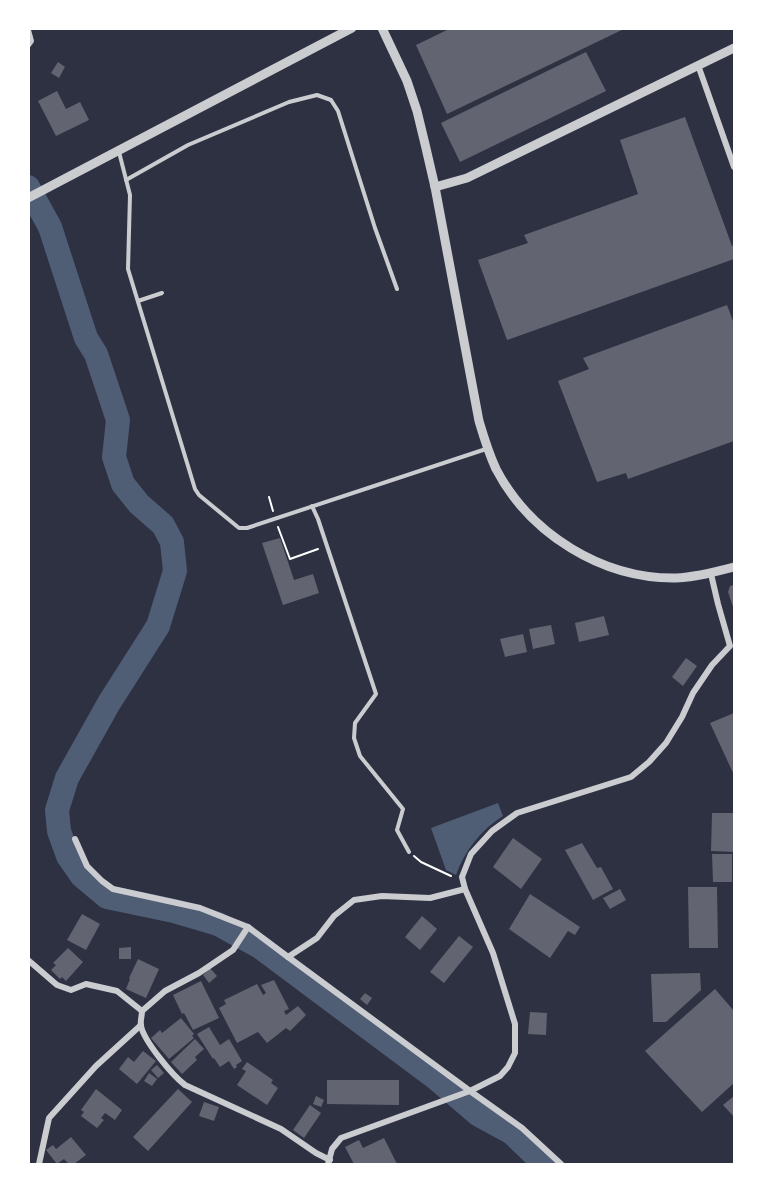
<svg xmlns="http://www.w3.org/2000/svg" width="763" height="1193" viewBox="0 0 763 1193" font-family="Merriweather,serif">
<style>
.water{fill:#4f5d75}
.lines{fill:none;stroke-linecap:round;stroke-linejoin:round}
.river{stroke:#4f5d75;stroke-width:24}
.building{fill:#626471}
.path{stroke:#fff;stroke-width:2}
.service{stroke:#caccd0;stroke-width:4}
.minor{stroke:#caccd0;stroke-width:6}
.tertiary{stroke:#caccd0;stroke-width:9}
</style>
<rect width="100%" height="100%" fill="#2d3142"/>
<!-- water -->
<path class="water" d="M498 803 503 816C481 830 465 850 456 875L446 870 431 828Z"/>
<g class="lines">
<!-- river -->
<polyline class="river" points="28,187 50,227 86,338 96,354 118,420 114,457 123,484 139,504 163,525 172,542 175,571 158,626 109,703 67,778 57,810 59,831 68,856 82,876 107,897 174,911 218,924 260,947 438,1080 479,1115 512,1133 544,1164"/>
</g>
<!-- building -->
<g class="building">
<polygon points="451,28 626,28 447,114 416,45"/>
<polygon points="586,52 606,91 460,162 441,123"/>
<polygon points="58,62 65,67 59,78 51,73"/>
<polygon points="57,91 66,109 80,102 89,120 56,136 38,101"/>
<polygon points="685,117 732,246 734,245 734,259 507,340 478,260 528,243 524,235 638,194 620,140"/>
<polygon points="727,305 733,321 734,320 734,441 628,479 626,473 597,482 558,381 589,369 583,358"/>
<polygon points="280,538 294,580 313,574 319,593 283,605 262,543"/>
<polygon points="734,585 734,610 728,592 730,586"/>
<polygon points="604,616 609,635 579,642 575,623"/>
<polygon points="551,625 555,644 533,649 529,629"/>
<polygon points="523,634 527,652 505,657 500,639"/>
<polygon points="686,658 697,666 683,686 672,677"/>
<polygon points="734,713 734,775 710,723"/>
<polygon points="712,813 733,813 734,852 711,851"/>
<polygon points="513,838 542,859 521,889 493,867"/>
<polygon points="582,843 597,868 601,867 613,889 593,900 565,850"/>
<polygon points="712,854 732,854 732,882 713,882"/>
<polygon points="688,887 717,887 718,948 689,948"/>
<polygon points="620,889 626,900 610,909 603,898"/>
<polygon points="530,894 580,927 575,935 568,931 550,958 509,929"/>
<polygon points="82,914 100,924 86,950 67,940"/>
<polygon points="422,916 437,929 420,950 405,937"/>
<polygon points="459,936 473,947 444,983 430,972"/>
<polygon points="131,947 131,959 119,959 119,948"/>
<polygon points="68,948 83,962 66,981 62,977 60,979 51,970 56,965 53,963"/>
<polygon points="138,959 159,969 146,998 126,989 130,979 129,978"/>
<polygon points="210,968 217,976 209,983 203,975"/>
<polygon points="700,973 701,990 666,1022 653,1022 651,974"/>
<polygon points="274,980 289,1009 284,1011 286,1015 298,1006 306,1015 290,1031 286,1028 267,1043 258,1032 237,1043 219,1008 226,1004 224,1000 257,984 263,995 266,993 261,985"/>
<polygon points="201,981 219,1018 193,1030 184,1013 182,1014 173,995"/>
<polygon points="715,989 734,1011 734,1083 702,1112 645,1051"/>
<polygon points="365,993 372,998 367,1005 360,999"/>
<polygon points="530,1012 547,1013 546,1035 528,1034"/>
<polygon points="181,1018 194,1034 192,1036 194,1038 169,1059 151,1038 160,1030 162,1033"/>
<polygon points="209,1027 220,1045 229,1039 242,1061 236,1065 237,1067 234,1069 229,1061 220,1067 214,1058 213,1059 197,1034"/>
<polygon points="195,1039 204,1049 195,1057 197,1060 182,1074 171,1062"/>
<polygon points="143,1051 156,1061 137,1084 119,1069 128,1057 134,1062"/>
<polygon points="247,1062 273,1080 271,1083 278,1088 267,1105 237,1085 246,1071 242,1069"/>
<polygon points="157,1065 164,1073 158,1078 151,1070"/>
<polygon points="149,1073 157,1079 152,1086 144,1081"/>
<polygon points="327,1080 399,1080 399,1105 327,1104"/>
<polygon points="96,1089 122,1110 115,1120 105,1113 101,1118 104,1120 97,1128 81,1116 84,1112 81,1110"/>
<polygon points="178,1089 192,1102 148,1151 133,1137"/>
<polygon points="316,1096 324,1100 321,1107 313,1104"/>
<polygon points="734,1096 734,1117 723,1105"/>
<polygon points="204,1102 219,1107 214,1121 199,1116"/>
<polygon points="310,1105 321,1113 304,1138 293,1130"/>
<polygon points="71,1137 86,1155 74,1164 69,1164 64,1159 57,1164 46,1150 53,1145 56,1149"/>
<polygon points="384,1138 397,1164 354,1164 345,1147 359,1140 363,1148"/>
</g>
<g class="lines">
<!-- path -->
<g class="path">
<polyline points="269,497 273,511"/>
<polyline points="278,527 290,559 318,549"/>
<polyline points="414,856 421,862 451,876"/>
</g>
<!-- service -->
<g class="service">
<polyline points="119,152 130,195 128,269 195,489 199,495 239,528 247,528 486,449"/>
<polyline points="126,180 188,145 289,102 317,95 331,100 338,111 375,228 397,289"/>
<polyline points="138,301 162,293"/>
<polyline points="312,506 318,519 376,694 355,723 354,738 360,756 403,809 397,830 409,852"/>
</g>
<!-- minor -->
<g class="minor">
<polyline points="28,30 31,41 28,45"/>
<polyline points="698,65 734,167"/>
<polyline points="75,839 87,866 102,881 113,889 200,908 248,927 288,957 317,938 334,916 354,900 382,896 430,898 465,889"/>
<path d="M248 927 233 950 199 973 165 991 142 1011C142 1016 140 1021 141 1026 144 1041 172 1075 185 1085L281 1129 316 1153 330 1160"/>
<polyline points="288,957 470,1091 522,1128 561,1164"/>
<polyline points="28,960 57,985 71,990 86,984 117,991 142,1011"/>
<polyline points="39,1164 49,1118 96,1066 141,1025"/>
<polyline points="328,1164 332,1149 341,1138 470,1091 500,1076 508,1067 515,1053 515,1024 493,953 465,889 462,877 471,854 492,831 517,813 631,777 649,762 666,743 682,717 693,693 712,665 730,646 718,604 711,574"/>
</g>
<!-- tertiary -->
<g class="tertiary">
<path d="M382 28 407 81 417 111 425 144 435 187 479 421C484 438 489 454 496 469 530 534 602 579 676 578 696 577 715 572 734 567"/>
<polyline points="435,187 467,178 734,48"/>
<polyline points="28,198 352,28"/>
</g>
</g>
<!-- border -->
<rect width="763" height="1193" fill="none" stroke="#ffffff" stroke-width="60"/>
</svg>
